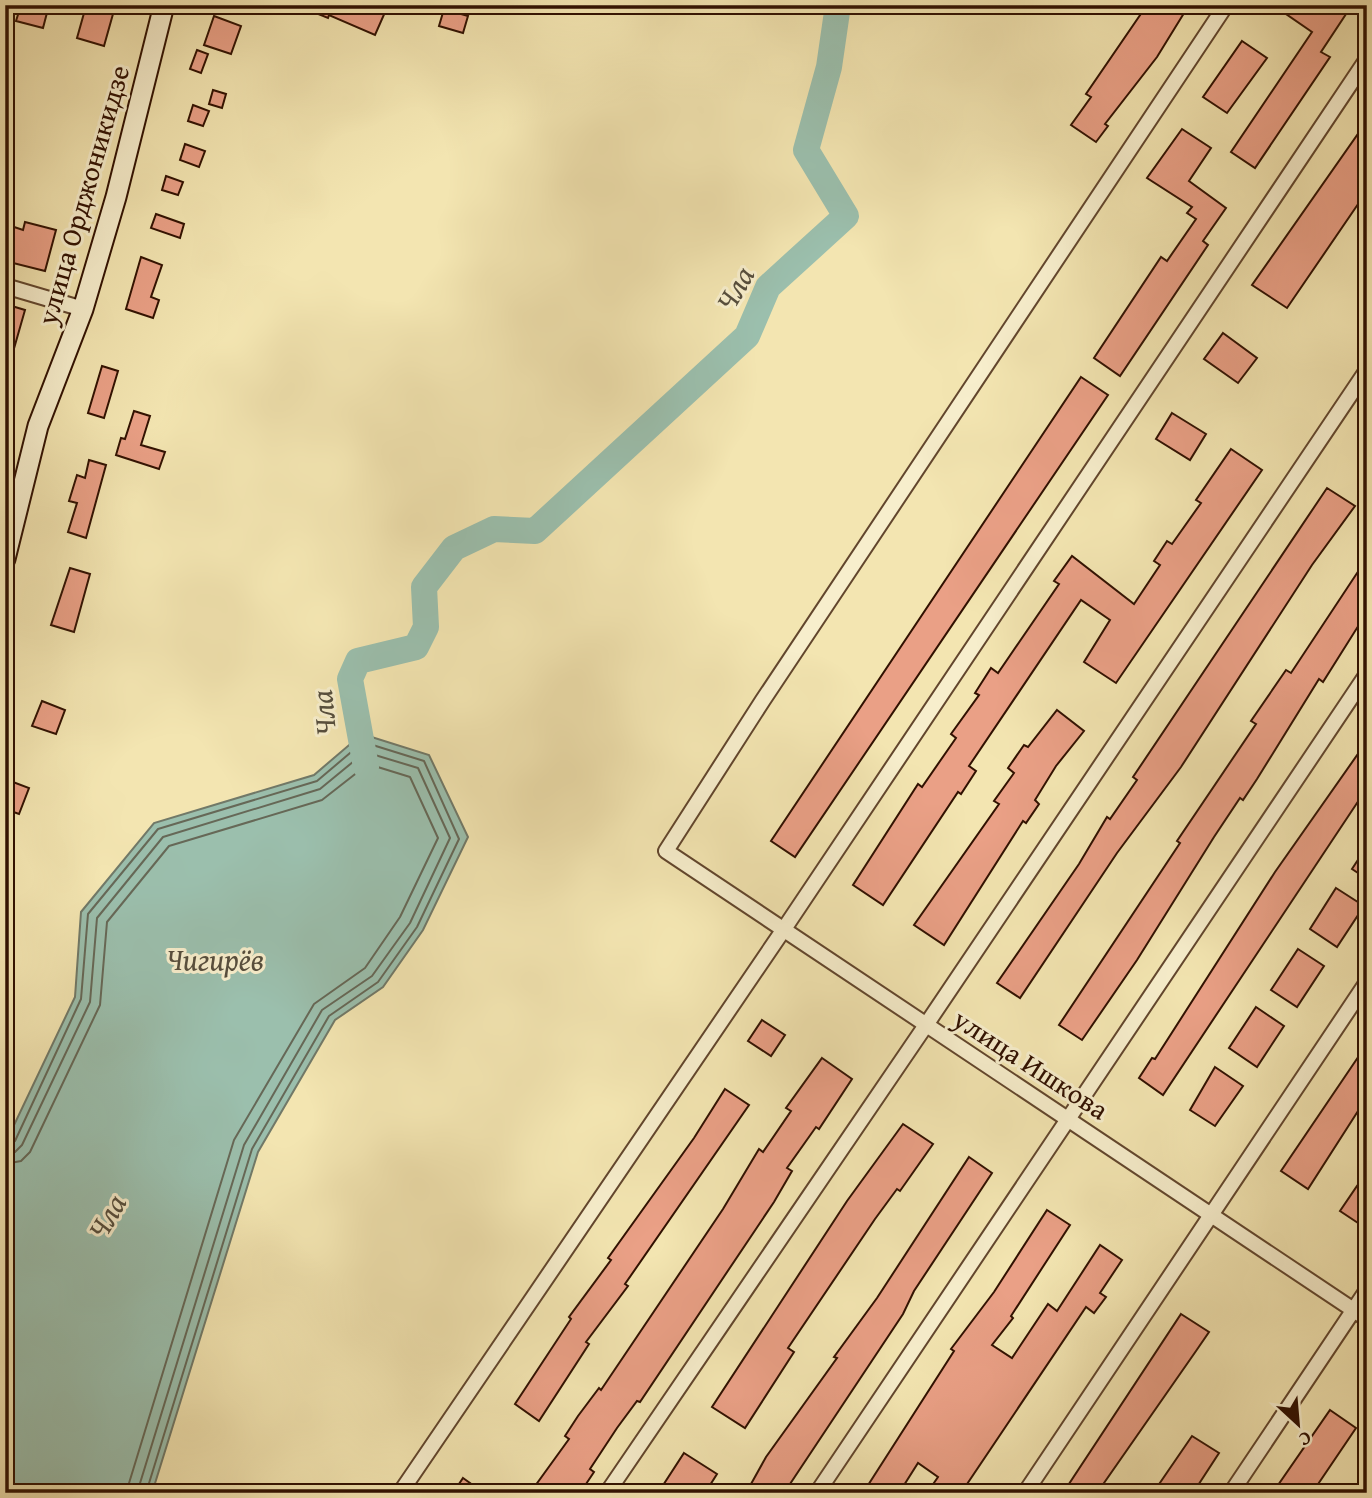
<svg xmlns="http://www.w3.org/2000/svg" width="1372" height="1498" viewBox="0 0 1372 1498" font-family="'Gentium Book Plus',serif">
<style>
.water{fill:#9bbfad;stroke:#717968;stroke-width:2}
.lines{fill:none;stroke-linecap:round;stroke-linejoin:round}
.shore{stroke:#666857;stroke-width:2}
.river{stroke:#9bbfad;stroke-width:26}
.building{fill:#eaa086;stroke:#311101;stroke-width:2}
.street-casing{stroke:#62462d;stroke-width:18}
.secondary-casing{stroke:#311101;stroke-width:23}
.street{stroke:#f7eecc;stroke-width:14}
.secondary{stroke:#f7eecc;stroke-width:19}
.labels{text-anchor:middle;stroke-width:6;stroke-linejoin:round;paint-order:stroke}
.street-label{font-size:28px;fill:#311101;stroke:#f7eecc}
.water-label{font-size:30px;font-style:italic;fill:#564e3d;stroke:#f7eecc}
</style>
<rect width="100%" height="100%" fill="#f3e5b1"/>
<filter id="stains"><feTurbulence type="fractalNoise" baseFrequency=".00286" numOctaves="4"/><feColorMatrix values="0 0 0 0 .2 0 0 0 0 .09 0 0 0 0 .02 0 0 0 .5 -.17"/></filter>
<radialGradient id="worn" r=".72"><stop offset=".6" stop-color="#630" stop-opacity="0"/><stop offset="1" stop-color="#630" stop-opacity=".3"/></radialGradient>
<!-- water -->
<polygon class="water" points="362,734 429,755 468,837 423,930 383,987 335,1020 258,1152 152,1493 5,1493 5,1144 75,997 81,912 154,823 314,775"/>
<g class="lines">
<!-- shore -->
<g class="shore">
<polyline points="5,1145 15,1141 81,999 88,914 158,829 317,781 363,742 424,761 459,839 417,927 378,982 329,1016 252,1149 146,1493"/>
<polyline points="5,1154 15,1152 22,1145 90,1002 97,918 163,837 320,789 365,752 418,768 450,838 410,923 372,976 322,1010 244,1145 137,1493"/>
<polyline points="5,1164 21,1161 30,1152 100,1005 107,922 169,846 322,800 368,764 410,777 438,838 400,917 365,968 314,1004 234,1140 126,1493"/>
</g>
<!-- river -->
<polyline class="river" points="366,767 350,679 358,661 416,647 426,627 424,587 454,548 494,529 535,531 747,336 768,287 846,216 806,150 829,67 838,5"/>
</g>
<!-- building -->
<g class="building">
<polygon points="21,5 49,5 43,28 16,21"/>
<polygon points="296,5 374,5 386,10 375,35 329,15 328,18"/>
<polygon points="1147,5 1189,5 1157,57 1105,124 1108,126 1096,142 1071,125 1091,97 1086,94"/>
<polygon points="1273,5 1352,5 1321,52 1330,57 1255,168 1231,152 1312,32"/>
<polygon points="86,6 113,14 104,46 77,38"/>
<polygon points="444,9 468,16 463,33 439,26"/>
<polygon points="214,16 241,26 231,54 204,45"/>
<polygon points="1242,41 1267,58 1227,113 1203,97"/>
<polygon points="197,50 208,54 201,73 190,69"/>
<polygon points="213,90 226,94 222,108 209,104"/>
<polygon points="193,105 209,111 203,126 188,121"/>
<polygon points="1367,121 1367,191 1287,308 1252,285"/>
<polygon points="1182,129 1211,148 1189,181 1226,208 1203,241 1208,245 1120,376 1094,358 1161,257 1167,261 1196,219 1187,213 1192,207 1147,178"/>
<polygon points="185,144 205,151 199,167 180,160"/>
<polygon points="166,176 183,182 178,195 162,190"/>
<polygon points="156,214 184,224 180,238 151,228"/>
<polygon points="25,222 56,230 45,271 5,261 5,224 23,230"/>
<polygon points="141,257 162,265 151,297 159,300 153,318 126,309"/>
<polygon points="5,304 25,310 9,366 5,366"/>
<polygon points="1223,333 1257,358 1238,383 1204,359"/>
<polygon points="102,366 118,371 104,418 88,413"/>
<polygon points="1081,377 1108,395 795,857 771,841"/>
<polygon points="134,411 150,416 141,445 165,452 159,469 116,455 121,438 125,439"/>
<polygon points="1172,413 1206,434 1190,460 1156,439"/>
<polygon points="1231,449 1262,470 1116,683 1084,662 1110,620 1081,600 969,766 976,771 961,794 958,792 883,905 853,885 918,784 922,787 956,738 951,734 979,695 975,693 991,668 998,673 1059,584 1054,581 1072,556 1134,604 1160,565 1154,561 1167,541 1172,544 1201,503 1196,500"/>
<polygon points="89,460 106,465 86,538 68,532 77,503 69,501 77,475 85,478"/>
<polygon points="1327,488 1355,506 1312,565 1181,767 1117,853 1020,998 997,983 1079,864 1107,817 1110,819 1137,780 1133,777"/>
<polygon points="1367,558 1367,623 1362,620 1323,682 1319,679 1257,779 1243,800 1240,798 1214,837 1137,960 1082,1040 1059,1025 1180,843 1177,841 1256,724 1251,721 1286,670 1291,673"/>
<polygon points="70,568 90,574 74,632 51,625"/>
<polygon points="42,701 65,710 56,734 32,726"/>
<polygon points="1057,710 1084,731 1056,766 1035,800 1039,804 1026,823 1023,821 944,945 914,925 999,804 994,801 1014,773 1008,768 1024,745 1028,747"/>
<polygon points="1367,741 1367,788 1163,1095 1139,1078 1152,1058 1155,1059 1275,872"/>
<polygon points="5,779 29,788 19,814 5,809"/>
<polygon points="1367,846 1367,879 1352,869"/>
<polygon points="1336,888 1364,906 1337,947 1310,929"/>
<polygon points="1298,949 1324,966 1297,1007 1271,990"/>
<polygon points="1256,1007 1284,1026 1257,1067 1229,1048"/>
<polygon points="762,1020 785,1035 771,1056 748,1041"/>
<polygon points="1367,1044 1367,1097 1308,1189 1281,1171"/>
<polygon points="822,1058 852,1079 819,1129 816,1127 787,1168 792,1171 774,1202 640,1402 637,1401 617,1428 590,1469 594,1472 580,1493 530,1493 569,1439 565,1436 578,1416 599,1388 601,1390 723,1209 759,1149 763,1152 791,1111 786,1108"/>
<polygon points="1215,1067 1243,1086 1215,1126 1190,1110"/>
<polygon points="725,1089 749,1105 625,1284 628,1286 586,1342 589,1344 539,1421 515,1404 571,1319 569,1317 611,1260 608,1258 694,1138"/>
<polygon points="903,1124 933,1144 900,1191 897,1189 875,1219 788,1348 794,1352 745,1428 712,1407 847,1201"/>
<polygon points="969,1157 992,1173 914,1291 903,1314 784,1493 746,1493 766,1457 837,1358 834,1357 877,1298"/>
<polygon points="1357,1186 1367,1193 1367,1229 1340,1211"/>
<polygon points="1047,1210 1070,1225 1011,1316 1013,1318 992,1345 1012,1358 1048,1304 1057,1311 1100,1245 1122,1260 1100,1293 1106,1297 1094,1313 1086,1307 961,1493 927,1493 938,1477 918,1463 899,1493 863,1493 954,1351 951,1349 994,1292"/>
<polygon points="1181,1314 1209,1332 1196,1351 1097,1493 1063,1493"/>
<polygon points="1330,1410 1356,1428 1312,1493 1283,1493 1276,1488"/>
<polygon points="1192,1436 1219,1453 1193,1493 1153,1493"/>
<polygon points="684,1453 717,1474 705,1493 658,1493"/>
<polygon points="463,1478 484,1493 453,1493"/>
</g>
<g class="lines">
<defs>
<g id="street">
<polyline points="1226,5 763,700 666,851 1367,1319"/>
<polyline points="5,286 83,309"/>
<polyline points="400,1493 784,929 1367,59"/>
<polyline points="607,1493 926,1025 1367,370"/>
<polyline points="817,1493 1367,674"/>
<polyline points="1025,1493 1367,982"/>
<polyline points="1231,1493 1367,1290"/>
</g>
<polyline id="secondary" points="5,559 38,426 83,309 116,197 164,5"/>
</defs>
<!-- street casing -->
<use href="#street" class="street-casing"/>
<!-- secondary casing -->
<use href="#secondary" class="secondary-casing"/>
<!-- street -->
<use href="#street" class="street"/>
<!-- secondary -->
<use href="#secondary" class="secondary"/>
</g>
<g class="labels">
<!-- street labels -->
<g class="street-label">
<text transform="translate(83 195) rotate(-74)" y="10">улица Орджоникидзе</text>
<text transform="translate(1031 1064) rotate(33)" y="10">улица Ишкова</text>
</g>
<!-- water labels -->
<g class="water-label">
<text transform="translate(735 289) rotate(-60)" y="10">Чла</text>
<text transform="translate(324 713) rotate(-96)" y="10">Чла</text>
<text x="215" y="970">Чигирёв</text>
<text transform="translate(107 1217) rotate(-60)" y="10">Чла</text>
</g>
</g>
<!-- margin -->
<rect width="1372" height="1498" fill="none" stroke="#f3e5b1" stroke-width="28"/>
<rect x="7" y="7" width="1358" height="1484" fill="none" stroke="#311101" stroke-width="3.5"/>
<rect x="14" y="14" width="1344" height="1470" fill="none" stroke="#311101" stroke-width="2"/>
<!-- north arrow -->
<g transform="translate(1298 1424) rotate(154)" stroke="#f7eecc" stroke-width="5" paint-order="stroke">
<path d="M0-5L12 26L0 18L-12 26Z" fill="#311101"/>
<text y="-10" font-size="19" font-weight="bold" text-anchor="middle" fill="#311101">С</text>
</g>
<rect width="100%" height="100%" filter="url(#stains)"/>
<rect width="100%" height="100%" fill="url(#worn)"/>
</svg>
